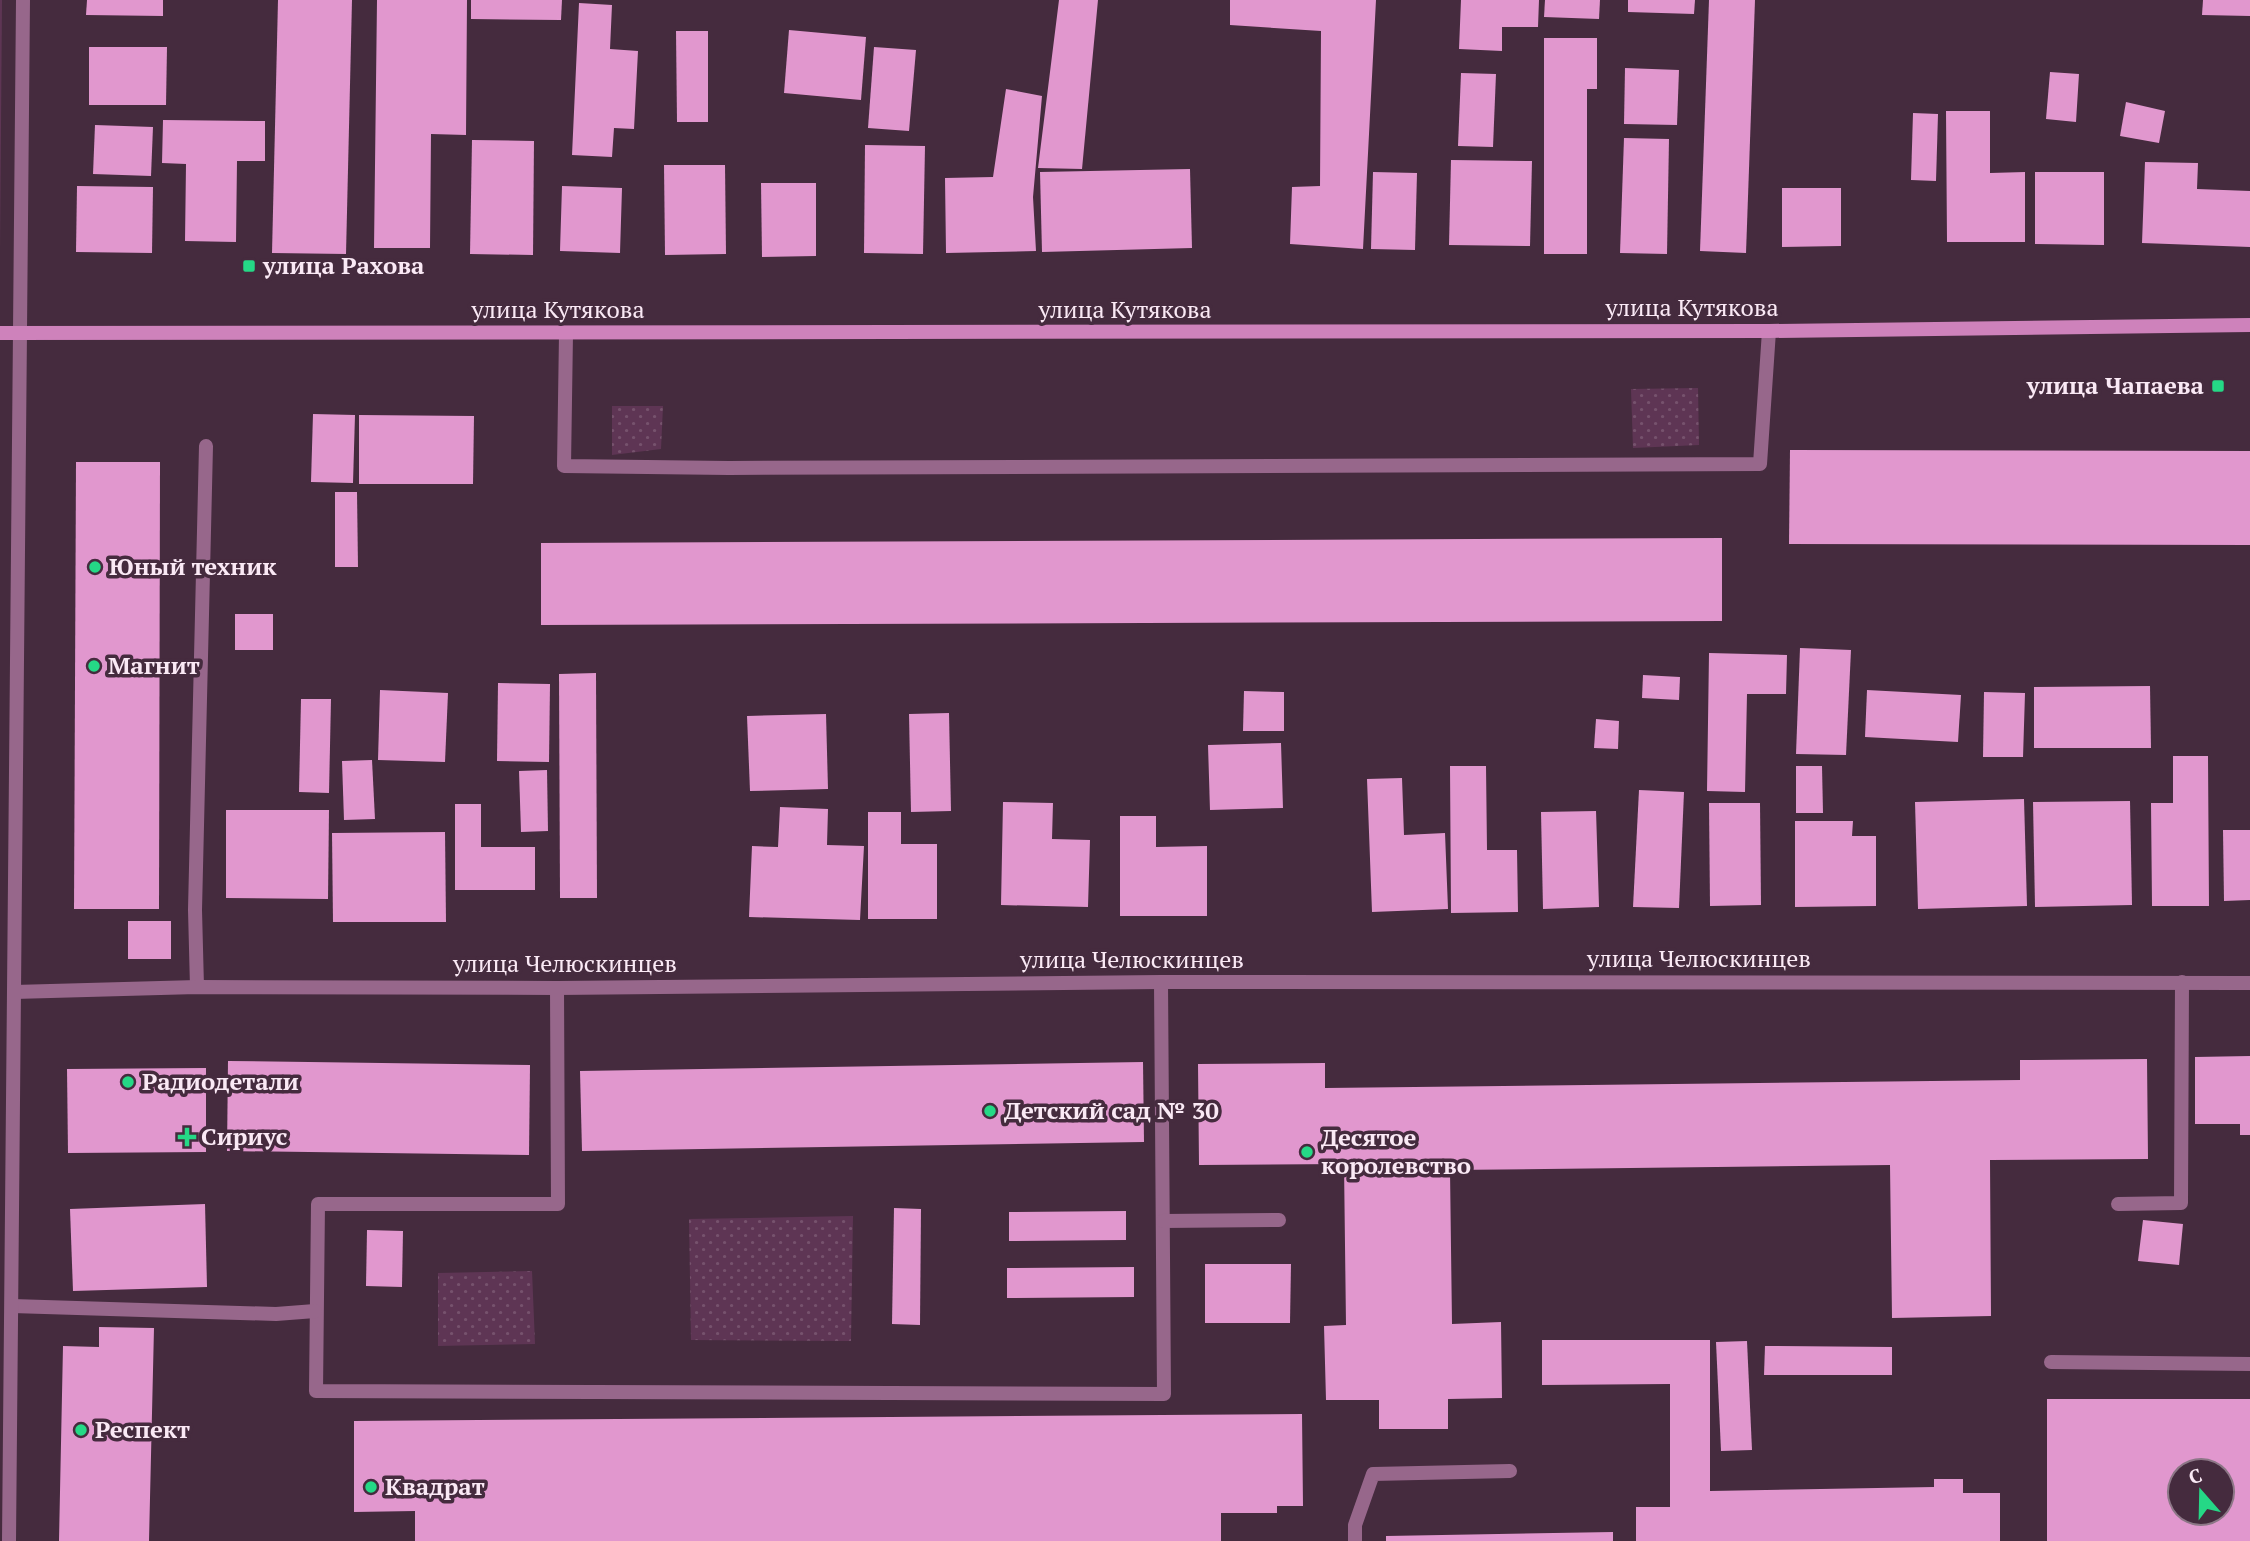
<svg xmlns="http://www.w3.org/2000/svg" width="2250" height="1541" viewBox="0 0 2250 1541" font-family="'PT Serif',serif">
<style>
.park{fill:url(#park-dots)}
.building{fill:#e197ce;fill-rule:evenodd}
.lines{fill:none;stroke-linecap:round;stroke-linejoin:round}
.lane{stroke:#97678b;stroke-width:14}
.street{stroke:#97678b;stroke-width:14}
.secondary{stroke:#ce82bb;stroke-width:14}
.poi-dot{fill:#25d886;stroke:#452b3e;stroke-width:2.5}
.labels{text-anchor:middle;stroke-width:7;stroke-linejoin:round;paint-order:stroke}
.poi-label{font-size:24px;font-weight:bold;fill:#fae9f5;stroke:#452b3e;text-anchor:start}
.street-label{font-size:24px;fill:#fae9f5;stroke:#452b3e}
</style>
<defs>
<pattern id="park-dots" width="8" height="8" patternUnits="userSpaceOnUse" patternTransform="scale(1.75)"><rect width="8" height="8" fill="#5e3554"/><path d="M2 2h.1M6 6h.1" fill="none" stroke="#76526d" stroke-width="1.8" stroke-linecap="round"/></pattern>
</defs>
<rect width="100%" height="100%" fill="#452b3e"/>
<!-- park -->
<g class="park">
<polygon points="0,0 2,0 0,249"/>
<polygon points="1698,388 1699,445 1633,448 1631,389"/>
<polygon points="612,406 663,406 661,449 612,455"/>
<polygon points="853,1216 851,1341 691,1340 689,1219"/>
<polygon points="532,1271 535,1344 438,1346 438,1273"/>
</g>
<!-- building -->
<g class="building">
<polygon points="87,0 163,0 163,16 86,15"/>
<polygon points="278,0 352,0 346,254 272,253"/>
<polygon points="377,0 467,0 466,135 431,134 430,248 374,248"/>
<polygon points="471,0 562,0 561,20 471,19"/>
<polygon points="1059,0 1098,0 1082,169 1038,168"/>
<polygon points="1230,0 1376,0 1363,249 1290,244 1292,187 1320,186 1321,31 1230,25"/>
<polygon points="1461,0 1539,0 1538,27 1502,27 1502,51 1459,49"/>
<polygon points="1545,0 1600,0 1599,19 1544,17"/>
<polygon points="1628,0 1695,0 1694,14 1628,12"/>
<polygon points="1709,0 1755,0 1746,253 1700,251"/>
<polygon points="2203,0 2250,0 2250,16 2202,15"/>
<polygon points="579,3 612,5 610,49 638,51 634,129 614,128 612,157 572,155"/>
<polygon points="789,30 866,37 861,100 784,93"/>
<polygon points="676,31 708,31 708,122 677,122"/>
<polygon points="1544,38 1597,38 1597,89 1587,89 1587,254 1544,254"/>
<polygon points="89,47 167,47 166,105 89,105"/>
<polygon points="874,47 916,50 909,131 868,128"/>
<polygon points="1625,68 1679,70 1677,125 1624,124"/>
<polygon points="2050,72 2079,74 2076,122 2046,119"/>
<polygon points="1461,73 1496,74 1493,147 1458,146"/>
<polygon points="1006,89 1042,96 1033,197 1036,251 946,253 945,178 993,177"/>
<polygon points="2126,102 2165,111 2159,143 2120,136"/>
<polygon points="1946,111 1990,111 1990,173 2025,172 2025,242 1947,242"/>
<polygon points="1913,113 1938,114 1936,181 1911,180"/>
<polygon points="163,120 265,121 265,161 237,161 236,242 185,241 186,164 162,163"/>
<polygon points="95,125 153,127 151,176 93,174"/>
<polygon points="1624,138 1669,139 1667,254 1620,253"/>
<polygon points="472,140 534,141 533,255 470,254"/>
<polygon points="865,145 925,146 923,254 864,253"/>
<polygon points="1451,160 1532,161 1530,246 1449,245"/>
<polygon points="2145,162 2198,163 2197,189 2250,191 2250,247 2142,243"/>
<polygon points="664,165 725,165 726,254 665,255"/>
<polygon points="1190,169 1192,248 1042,252 1040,172"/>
<polygon points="1373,172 1417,173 1415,250 1371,249"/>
<polygon points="2035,172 2104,172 2104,245 2035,244"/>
<polygon points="761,183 816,183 816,256 762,257"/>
<polygon points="77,186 153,187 152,253 76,252"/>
<polygon points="562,186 622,188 620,253 560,251"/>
<polygon points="1782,188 1841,188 1841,246 1782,247"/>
<polygon points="313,414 355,415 353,483 311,482"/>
<polygon points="359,415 474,416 473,484 359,484"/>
<polygon points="1790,450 2250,451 2250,545 1789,544"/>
<polygon points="76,462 160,462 159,909 74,909"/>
<polygon points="335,492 357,492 358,567 335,567"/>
<polygon points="1722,538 1722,621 541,625 541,543"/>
<rect x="235" y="614" width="38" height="36"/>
<polygon points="1800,648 1851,650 1846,755 1796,754"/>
<polygon points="1709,653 1787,655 1786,694 1747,694 1745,792 1707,791"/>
<polygon points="596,673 597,898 560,898 559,674"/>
<polygon points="1643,675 1680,677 1679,700 1642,698"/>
<polygon points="498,683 550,684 549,762 497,761"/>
<polygon points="2150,686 2151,748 2034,748 2034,687"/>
<polygon points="380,690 448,693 445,762 378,760"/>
<polygon points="1867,690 1961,695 1958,742 1865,737"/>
<polygon points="1244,691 1284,692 1284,731 1243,731"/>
<polygon points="1984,692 2025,693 2023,757 1983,757"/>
<polygon points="301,699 331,699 329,793 299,792"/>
<polygon points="949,713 951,811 911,812 909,714"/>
<polygon points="826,714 828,789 750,791 747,716"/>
<polygon points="1596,719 1619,721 1618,749 1594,748"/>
<polygon points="1281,743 1283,808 1210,810 1208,745"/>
<polygon points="2173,756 2208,756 2209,906 2152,906 2151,803 2173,803"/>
<polygon points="372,760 375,819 344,820 342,761"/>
<polygon points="1450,766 1486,766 1487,850 1517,850 1518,912 1451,913"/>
<polygon points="1796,766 1822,766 1823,813 1796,813"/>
<polygon points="547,770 548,831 521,832 519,771"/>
<polygon points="1402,778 1404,835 1445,833 1448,909 1372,912 1367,779"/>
<polygon points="1639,790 1684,792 1679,908 1633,907"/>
<polygon points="2024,799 2027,906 1918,909 1915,802"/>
<polygon points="2130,801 2132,905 2035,907 2033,802"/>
<polygon points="1003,802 1053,803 1052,839 1090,840 1088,907 1001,905"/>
<polygon points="1709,803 1760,803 1761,905 1710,906"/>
<polygon points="455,804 481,804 481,847 535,847 535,890 455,890"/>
<polygon points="780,807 828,809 827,845 864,846 860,920 749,917 752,846 778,847"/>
<polygon points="226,810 329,810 328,899 226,898"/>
<polygon points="1596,811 1599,907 1543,909 1541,812"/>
<polygon points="868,812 901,812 901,844 937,844 937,919 868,919"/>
<polygon points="1120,816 1156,816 1156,847 1207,846 1207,916 1120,916"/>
<polygon points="1795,821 1853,821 1852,836 1876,836 1876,906 1795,907"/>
<polygon points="2223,830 2250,830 2250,900 2224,901"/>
<polygon points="445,832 446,922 333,922 332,833"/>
<rect x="128" y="921" width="43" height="38"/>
<polygon points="2250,1056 2250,1135 2240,1135 2240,1124 2195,1124 2195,1057"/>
<polygon points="2147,1059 2148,1159 1990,1160 1991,1316 1892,1318 1890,1165 1450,1170 1452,1324 1501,1322 1502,1398 1448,1399 1448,1429 1379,1429 1379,1400 1326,1400 1324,1326 1346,1325 1344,1164 1199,1165 1198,1064 1325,1063 1325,1088 2020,1080 2020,1060"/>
<polygon points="228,1061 530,1065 529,1155 227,1151"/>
<polygon points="1143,1062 1144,1142 582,1151 580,1071"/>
<polygon points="206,1068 206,1152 68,1153 67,1069"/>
<polygon points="205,1204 207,1287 73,1291 70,1209"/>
<polygon points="894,1208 921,1209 920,1325 892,1324"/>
<polygon points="1126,1211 1126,1240 1009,1241 1009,1212"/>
<polygon points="2143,1220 2183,1224 2179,1265 2138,1261"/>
<polygon points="367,1230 403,1231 402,1287 366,1286"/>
<polygon points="1205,1264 1291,1264 1290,1323 1205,1323"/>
<polygon points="1134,1267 1134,1297 1007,1298 1007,1268"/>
<polygon points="99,1327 154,1328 149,1541 59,1541 63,1346 99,1347"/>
<polygon points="1542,1340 1710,1340 1710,1491 1934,1487 1934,1479 1963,1479 1963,1493 2000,1493 2000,1541 1636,1541 1636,1507 1670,1507 1670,1384 1542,1385"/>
<polygon points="1747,1341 1752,1450 1721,1451 1716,1342"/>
<polygon points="1765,1346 1892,1347 1892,1375 1764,1375"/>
<path d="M2047 1399H2250V1541H2047ZM2180 1471H2222V1513H2180Z"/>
<polygon points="1302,1414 1303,1506 1277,1506 1277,1513 1221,1513 1221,1541 415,1541 415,1511 354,1512 354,1421"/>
<polygon points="1613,1532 1613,1541 1386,1541 1386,1536"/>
</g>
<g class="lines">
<!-- lane -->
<g class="lane">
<polyline points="566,334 564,466 729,468 1760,464 1769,331"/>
<polyline points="197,987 195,910 206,446"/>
<polyline points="557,988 558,1204 318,1204 316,1391 1164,1394 1161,982"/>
<polyline points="2118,1204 2181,1203 2182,982"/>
<polyline points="1163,1221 1279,1220"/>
<polyline points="12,1306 276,1314 315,1311"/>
<polyline points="2051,1362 2250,1364"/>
<polyline points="1355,1541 1355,1525 1373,1474 1510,1471"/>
</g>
<!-- street -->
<g class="street">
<polyline points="14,992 197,987 557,988 1161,982 2250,983"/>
<polyline points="9,1541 23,0"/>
</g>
<!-- secondary -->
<polyline class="secondary" points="0,333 1769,331 2250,325"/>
</g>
<!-- markers -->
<g class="poi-dot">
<rect x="242" y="259" width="14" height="14" rx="3.5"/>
<rect x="2211" y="379" width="14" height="14" rx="3.5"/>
<circle cx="95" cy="567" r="7"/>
<circle cx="94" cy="666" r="7"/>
<circle cx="128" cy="1082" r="7"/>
<circle cx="990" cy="1111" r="7"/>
<path d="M183.5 1126.5h7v7h7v7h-7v7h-7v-7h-7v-7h7z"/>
<circle cx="1307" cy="1152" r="7"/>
<circle cx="81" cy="1430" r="7"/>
<circle cx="371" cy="1487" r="7"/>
</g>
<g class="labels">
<!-- poi labels -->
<g class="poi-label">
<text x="263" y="274">улица Рахова</text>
<text x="2204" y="394" text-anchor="end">улица Чапаева</text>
<text x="109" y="575">Юный техник</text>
<text x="108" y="674">Магнит</text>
<text x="142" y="1090">Радиодетали</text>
<text x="1004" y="1119">Детский сад № 30</text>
<text x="201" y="1145">Сириус</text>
<text x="1321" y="1146">Десятое<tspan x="1321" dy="28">королевство</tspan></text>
<text x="95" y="1438">Респект</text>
<text x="385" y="1495">Квадрат</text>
</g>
<!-- street labels -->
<g class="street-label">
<text x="1692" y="316">улица Кутякова</text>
<text x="558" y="318">улица Кутякова</text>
<text x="1125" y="318">улица Кутякова</text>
<text x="1699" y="967">улица Челюскинцев</text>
<text x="1132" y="968">улица Челюскинцев</text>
<text x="565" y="972">улица Челюскинцев</text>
</g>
</g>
<!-- north arrow -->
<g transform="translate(2201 1492) rotate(340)"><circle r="33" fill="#452b3e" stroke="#8d7787" stroke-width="2"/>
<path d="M0-5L12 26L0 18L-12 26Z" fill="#25d886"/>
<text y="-10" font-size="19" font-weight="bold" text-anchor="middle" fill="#fae9f5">С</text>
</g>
</svg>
